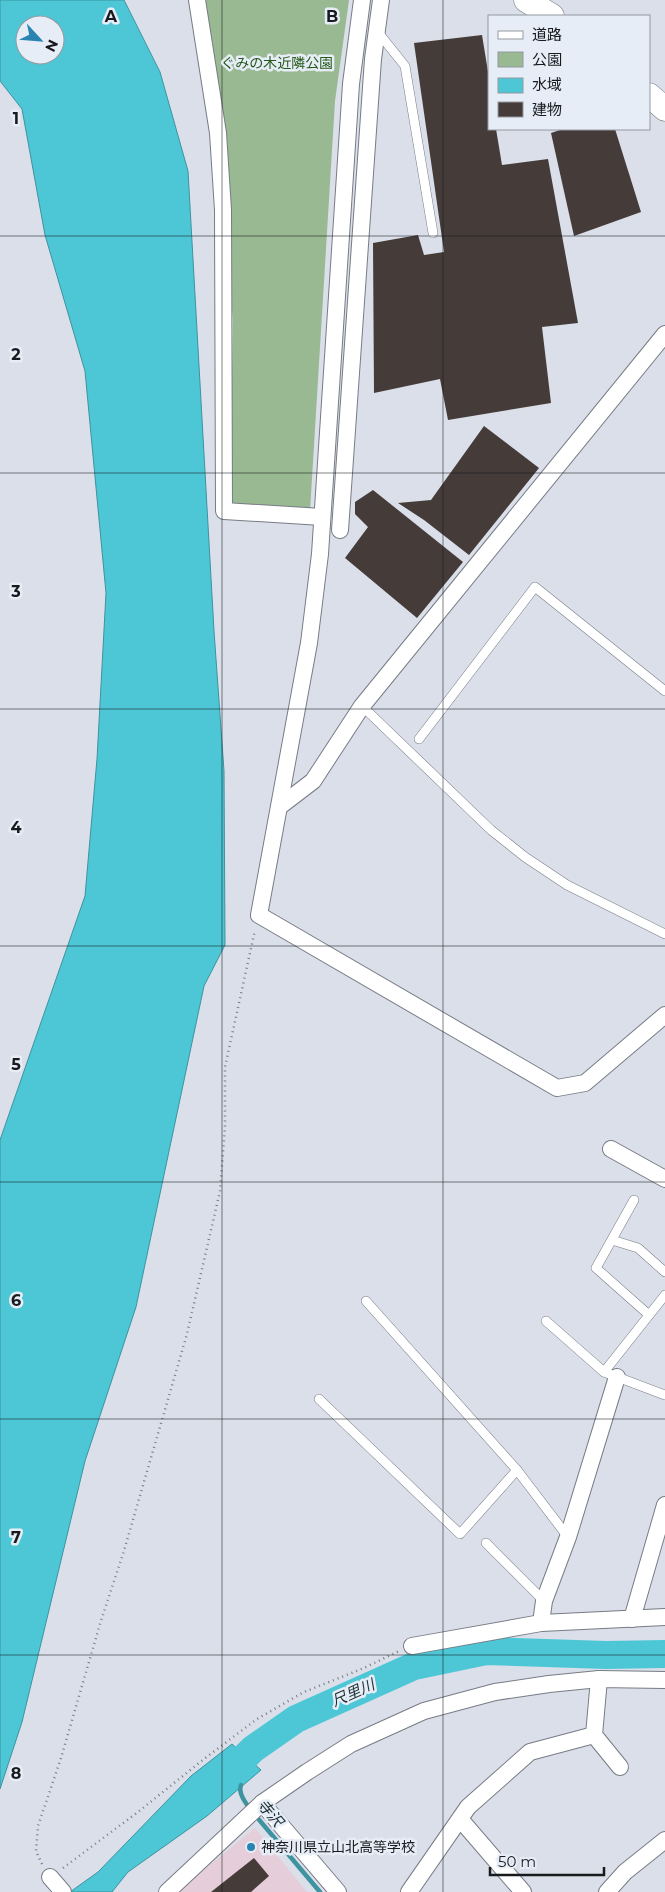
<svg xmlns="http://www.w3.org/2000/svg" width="665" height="1892" viewBox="0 0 665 1892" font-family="Montserrat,'Noto Sans JP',sans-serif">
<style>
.education{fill:#e5ced9}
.green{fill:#98b991}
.water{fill:#4dc7d6;stroke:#3d939f;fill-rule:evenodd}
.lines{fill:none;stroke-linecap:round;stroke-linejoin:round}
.stream{stroke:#3d939f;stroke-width:4.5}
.river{stroke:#4dc7d6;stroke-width:28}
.building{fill:#453b39}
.lane-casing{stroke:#777c85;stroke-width:10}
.street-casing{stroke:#777c85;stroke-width:18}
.secondary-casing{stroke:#777c85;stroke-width:25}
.path{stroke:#7a7d85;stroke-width:2.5;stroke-dasharray:1 4;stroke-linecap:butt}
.lane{stroke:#fff;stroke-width:9}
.street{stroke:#fff;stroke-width:16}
.secondary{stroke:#fff;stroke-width:24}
.grid{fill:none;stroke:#181a1e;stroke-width:1;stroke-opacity:0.55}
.poi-dot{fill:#2984b1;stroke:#e7edf7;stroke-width:2}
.labels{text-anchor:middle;stroke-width:5;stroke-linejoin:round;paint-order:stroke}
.park-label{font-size:14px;fill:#245918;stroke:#e7edf7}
.poi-label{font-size:14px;fill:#181a1e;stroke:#e7edf7;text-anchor:start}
.water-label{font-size:15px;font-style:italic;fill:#1a2f32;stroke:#e7edf7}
.grid-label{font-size:16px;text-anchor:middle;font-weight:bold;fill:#181a1e;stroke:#e7edf7;stroke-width:5;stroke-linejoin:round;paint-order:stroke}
</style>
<rect width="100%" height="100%" fill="#dadfe9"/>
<!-- education -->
<polygon class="education" points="255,1828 307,1892 177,1892 207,1867"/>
<!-- green -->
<polygon class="green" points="201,0 349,0 335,101 310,511 238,508 230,501 233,321 228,259"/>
<!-- water -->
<g class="water">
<path d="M0 0H124L160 72 188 171 214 631 224 771 225 945 204 986 136 1307 85 1461 22 1722 0 1789V1140L85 896 97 759 106 593 85 371 45 235 22 109 0 81ZM25 25H55V55H25Z"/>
<polygon points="232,1744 261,1770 207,1816 128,1872 112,1892 70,1892 98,1872 191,1776"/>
</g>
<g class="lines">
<!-- stream -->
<g class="stream">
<path d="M241 1785C238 1793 245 1802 250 1809"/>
<polyline points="255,1815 320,1892"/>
</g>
<!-- river -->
<polyline class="river" points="220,1782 253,1749 296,1719 414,1666 486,1651 606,1655 665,1654"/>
</g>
<!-- building -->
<g class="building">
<polygon points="482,35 489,78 489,129 496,129 502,165 548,159 578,323 542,327 551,403 448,420 440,379 374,393 373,243 418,235 424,255 444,252 414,43"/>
<polygon points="563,129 615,129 641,212 574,236 551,133"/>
<polygon points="484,426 539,468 469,555 424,520 398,503 431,500"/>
<polygon points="373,490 463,562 417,618 345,558 368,527 355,514 355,502"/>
<polygon points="254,1858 269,1876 251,1892 211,1892"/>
</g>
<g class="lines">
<defs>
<g id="lane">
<polyline points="377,31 405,66 433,233"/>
<polyline points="362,706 491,830 525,857 567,885 665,934"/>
<polyline points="419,739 535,587 665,691"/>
<polyline points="634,1200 596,1268 649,1315"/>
<polyline points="612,1240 638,1248 665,1272"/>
<polyline points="366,1301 517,1470 568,1537"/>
<polyline points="546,1321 604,1372 665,1395"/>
<polyline points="604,1372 665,1295"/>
<polyline points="319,1399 460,1534 517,1470"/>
<polyline points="486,1543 544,1601"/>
</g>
<g id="street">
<polyline points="197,0 218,133 223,210 224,511 322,517"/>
<polyline points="362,0 351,84 320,554 309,643 259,915 557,1088 585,1083 665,1015"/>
<polyline points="340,530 373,59 381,0"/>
<polyline points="279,807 313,781 362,706 665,334"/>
<polyline points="611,1149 665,1179"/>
<polyline points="632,1619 665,1505"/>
<polyline points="541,1623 544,1601 568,1537 617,1377"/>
<polyline points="412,1646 541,1623 665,1617"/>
<polyline points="599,1679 594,1735 620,1767"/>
<polyline points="262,1803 338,1892"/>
<polyline points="460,1819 523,1892"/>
<polyline points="50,1877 63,1892"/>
<polyline points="167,1892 262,1803 307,1772 351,1744 424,1711 495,1692 549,1684 599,1679 665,1680"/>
<polyline points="409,1892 468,1807 530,1752 594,1735"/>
<polyline points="607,1892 625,1872 665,1840"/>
</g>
<g id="secondary">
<polyline points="526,0 552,16"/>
<polyline points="649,95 665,109"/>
</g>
</defs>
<!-- lane casing -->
<use href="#lane" class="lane-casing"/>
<!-- street casing -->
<use href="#street" class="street-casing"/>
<!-- secondary casing -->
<use href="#secondary" class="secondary-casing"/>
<!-- path -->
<g class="path">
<polyline points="42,1864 36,1851 38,1826 61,1758 100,1624 123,1554 187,1334 220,1191 225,1127 225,1067 255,930"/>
<polyline points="63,1868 138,1812 204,1759 257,1719 304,1692 364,1668 399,1651"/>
</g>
<!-- lane -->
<use href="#lane" class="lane"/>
<!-- street -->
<use href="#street" class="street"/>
<!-- secondary -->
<use href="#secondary" class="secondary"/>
</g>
<!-- grid -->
<path class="grid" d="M222 0V1892M443 0V1892M0 236H665M0 473H665M0 709H665M0 946H665M0 1182H665M0 1419H665M0 1655H665"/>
<!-- markers -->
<circle class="poi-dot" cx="251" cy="1847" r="5"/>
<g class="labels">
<!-- park labels -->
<g class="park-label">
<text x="277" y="68">ぐみの木近隣公園</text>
</g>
<!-- poi labels -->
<g class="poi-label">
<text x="261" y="1852">神奈川県立山北高等学校</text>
</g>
<!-- water labels -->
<g class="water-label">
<text transform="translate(353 1693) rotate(-24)" y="5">尺里川</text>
<text transform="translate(270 1813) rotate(50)" y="5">寺沢</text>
</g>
</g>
<g class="grid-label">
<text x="111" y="22">A</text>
<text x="332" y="22">B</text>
<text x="16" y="124">1</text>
<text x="16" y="360">2</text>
<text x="16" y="597">3</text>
<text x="16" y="833">4</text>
<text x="16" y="1070">5</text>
<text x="16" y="1306">6</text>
<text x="16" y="1543">7</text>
<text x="16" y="1779">8</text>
</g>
<!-- legend -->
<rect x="488" y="15" width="162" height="115" fill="#e7edf7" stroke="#9499a0"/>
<rect x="498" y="31" width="25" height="8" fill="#ffffff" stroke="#9499a0"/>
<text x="532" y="40" font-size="15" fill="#181a1e">道路</text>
<rect x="498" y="52" width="25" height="15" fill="#98b991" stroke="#9499a0"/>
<text x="532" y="65" font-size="15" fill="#181a1e">公園</text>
<rect x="498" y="78" width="25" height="15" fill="#4dc7d6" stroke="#9499a0"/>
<text x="532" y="90" font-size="15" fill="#181a1e">水域</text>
<rect x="498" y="102" width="25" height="15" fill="#453b39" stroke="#9499a0"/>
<text x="532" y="115" font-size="15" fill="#181a1e">建物</text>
<!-- north arrow -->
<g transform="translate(40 40) rotate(116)"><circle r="24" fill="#e7edf7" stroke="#9499a0"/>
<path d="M0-4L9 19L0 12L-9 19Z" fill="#2984b1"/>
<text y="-8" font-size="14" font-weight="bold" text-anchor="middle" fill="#181a1e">N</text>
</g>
<!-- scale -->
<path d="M490 1867v8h114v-8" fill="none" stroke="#181a1e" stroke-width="2.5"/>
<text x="498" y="1867" font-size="15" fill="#181a1e" stroke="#e7edf7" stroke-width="4" paint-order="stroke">50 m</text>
</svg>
